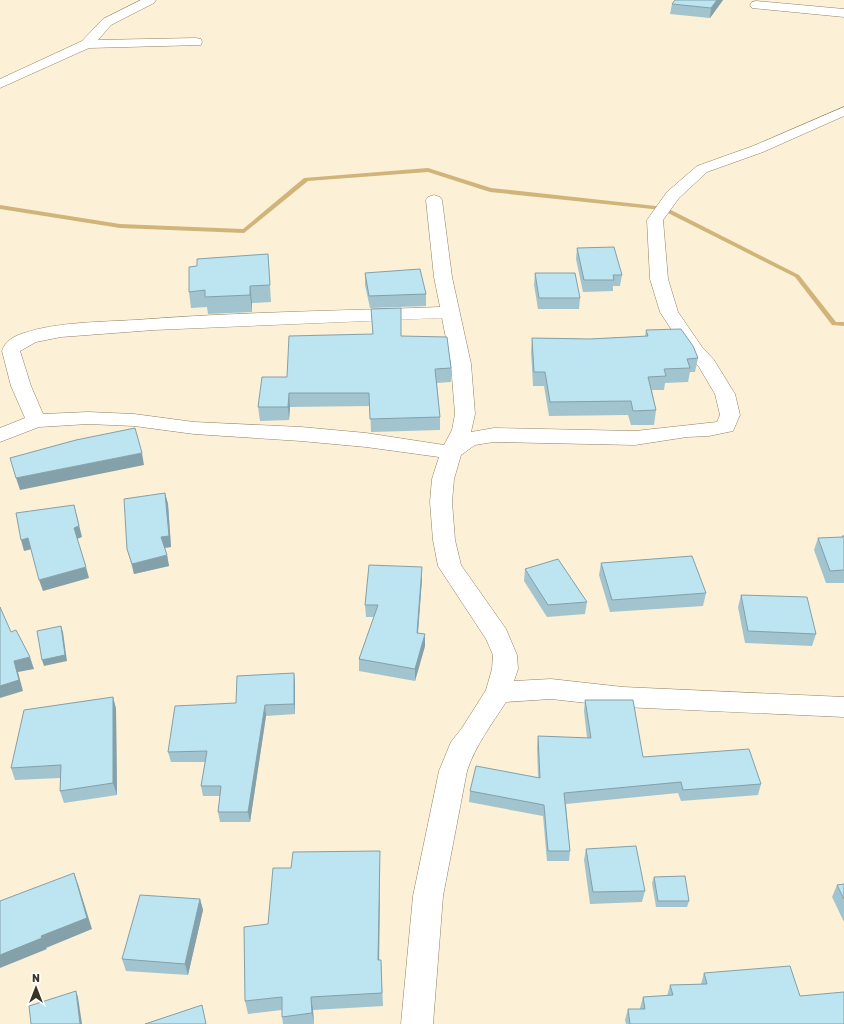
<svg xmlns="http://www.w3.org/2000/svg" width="844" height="1024" viewBox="0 0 844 1024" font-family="Rubik,sans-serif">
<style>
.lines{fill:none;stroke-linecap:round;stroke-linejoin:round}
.stream{fill:#d1b479;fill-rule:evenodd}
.minor-casing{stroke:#908164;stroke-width:1}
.minor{fill:#fff;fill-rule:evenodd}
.wall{fill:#a2c4cf}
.shaded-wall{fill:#84a0a9}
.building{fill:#bce4f1;stroke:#84a0a9}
</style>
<rect width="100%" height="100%" fill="#fcf0d6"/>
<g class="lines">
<!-- stream -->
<polygon class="stream" points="428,168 491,188 665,207 799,275 836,322 844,322 844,326 832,325 795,277 662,210 490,192 428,172 308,181 244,233 120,228 0,209 0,205 120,224 243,229 304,178"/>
<defs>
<g id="minor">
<polygon points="141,0 156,0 154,3 111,25 98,40 196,38 201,39 202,42 201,45 89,48 0,88 0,79 82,41 103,19"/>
<polygon points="756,1 844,9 844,17 752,8 750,5 752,2"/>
<path d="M844 107V116L763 152 707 172 679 198 663 220 668 279 678 312 702 347 714 360 735 394 740 415 733 431 709 436 687 437 635 445 494 442 475 445 461 455 454 479 452 502 455 540 461 565 506 629 517 655 518 669 514 681 551 679 623 687 844 697V717L623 707 551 699 506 702C492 724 475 746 467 771L443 896 433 1024H401L413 896 439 771 451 742 462 728 486 690 492 669 493 655 486 639 438 566 433 540 430 502 432 479 439 457 366 447 301 441 194 434 134 426 88 424 39 427 0 442V428L25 418 11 386 2 351C5 341 14 336 24 333 56 322 101 322 135 320 236 312 339 311 440 307L434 277 426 200 428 197 434 195 440 197 442 200 452 277 471 364 475 414 471 432 494 428 635 431 717 422 720 415 715 394 699 367 688 355 660 312 650 279 647 220 667 192 697 166 753 146ZM442 318 451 364 455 414 452 430 444 445 366 433 301 427 194 422 134 414 88 412 43 414 31 386 20 351 36 342 61 337 154 330Z"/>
</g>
</defs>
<!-- minor casing -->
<use href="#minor" class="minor-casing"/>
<!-- minor -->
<use href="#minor" class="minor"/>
</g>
<!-- wall -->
<g class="wall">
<polygon points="675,0 723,0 710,18 670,14 672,4"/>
<polygon points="577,248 622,275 620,286 613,286 613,291 583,292 576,259"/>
<polygon points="268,254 271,302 252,303 252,312 208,314 207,307 191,308 189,292 197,266"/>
<polygon points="365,273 426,294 426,306 370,308 365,285"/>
<polygon points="535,273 580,298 579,309 538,309 534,285"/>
<polygon points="371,309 401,336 451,368 451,382 437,383 440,417 440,430 371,432 370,406 290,407 289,420 260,421 258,407 287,377 373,334"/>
<polygon points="646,330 698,358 695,372 690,372 688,382 665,383 664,390 652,390 656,410 654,425 631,425 628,415 549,416 544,386 533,386 531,352 532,338 590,339 645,336"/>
<polygon points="165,493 168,504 171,547 165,548 167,555 169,566 134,574 127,549"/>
<polygon points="842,536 844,536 844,583 826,583 814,550 818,538 841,538"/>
<polygon points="601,563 706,593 703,606 610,612 599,575"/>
<polygon points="525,569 587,602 585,614 547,617 524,581"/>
<polygon points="422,579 418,633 425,646 415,681 359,671 359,659 374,617 366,617 365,605"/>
<polygon points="741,595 816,634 812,646 745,643 738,607"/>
<polygon points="294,673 295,684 295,714 266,716 250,822 220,822 218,812 220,796 203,796 201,786 205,762 171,762 168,752 236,703"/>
<polygon points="113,697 116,709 117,795 64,803 60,791 60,778 15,780 11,768"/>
<polygon points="585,700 643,757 761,784 758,795 681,801 678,793 566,804 570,851 569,861 547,861 543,816 469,802 470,791 538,777 537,747 538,736 587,738 584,711"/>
<polygon points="586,849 645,891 642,902 590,904 584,860"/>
<polygon points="380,865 379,960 381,960 383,1006 313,1010 314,1024 283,1024 282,1017 282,1010 248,1014 245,1001 268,924 291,868"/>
<polygon points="654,877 689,901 687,907 656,907 652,883"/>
<polygon points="844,884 844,922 832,897 837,885"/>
<polygon points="200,899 203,910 188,975 126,971 122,959"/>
<polygon points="704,973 800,996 844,1024 626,1024 625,1020 628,1009 640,1009 640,1008 643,997 667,996 670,985 701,984"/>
</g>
<!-- shaded-wall -->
<g class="shaded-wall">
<polygon points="717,0 723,0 710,18 711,8"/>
<polygon points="250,286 252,303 252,312 250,295"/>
<polygon points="289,393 290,407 289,420 288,407"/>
<polygon points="142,453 144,465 20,490 16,478"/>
<polygon points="165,493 168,504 171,547 163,548 161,537"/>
<polygon points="74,505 82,537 77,539 74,528"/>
<polygon points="28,538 32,549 24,551 21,540"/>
<polygon points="167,555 169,566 134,574 132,564"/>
<polygon points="86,567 89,578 43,591 39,580"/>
<polygon points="422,567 422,579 417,645 417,633"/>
<polygon points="61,626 63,632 67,661 44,666 42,660"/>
<polygon points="425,634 425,646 415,681 415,669"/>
<polygon points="30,657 34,669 18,672 23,691 0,698 0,686 14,661"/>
<polygon points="294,673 295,684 295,714 294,704"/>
<polygon points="113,697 116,709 117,795 113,783"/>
<polygon points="265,705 266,716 250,822 248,812"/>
<polygon points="380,851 380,865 379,973 378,960"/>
<polygon points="74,873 78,884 92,929 46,948 47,949 0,968 0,955 41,936"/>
<polygon points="200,899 203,910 188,975 185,964"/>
<polygon points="76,991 78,997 82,1024 80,1024"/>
<polygon points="311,997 313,1010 314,1024 312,1013"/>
</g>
<!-- building -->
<g class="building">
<polygon points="675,0 717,0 711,8 672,4"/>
<polygon points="614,247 622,275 613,275 614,280 584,280 577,248"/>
<polygon points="268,254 270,285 250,286 250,295 205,297 205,290 189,292 189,267 197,266 197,259"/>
<polygon points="420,269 426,294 369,296 365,273"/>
<polygon points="535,273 575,273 580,298 539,298"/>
<polygon points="401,308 401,336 447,337 451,368 435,369 440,417 370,419 369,393 289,393 288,407 258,407 262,377 287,377 289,336 373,334 371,309"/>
<polygon points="681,329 693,346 698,358 687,359 690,368 664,369 666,376 648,377 656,410 633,411 631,401 550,402 545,372 534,372 532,338 590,339 648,336 646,330"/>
<polygon points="135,428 142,453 16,478 10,458 76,440"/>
<polygon points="165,493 169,536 161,537 167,555 132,564 127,549 124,499"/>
<polygon points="74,505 79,526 74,528 86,567 39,580 28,538 21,540 16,513"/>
<polygon points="842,536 844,536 844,570 830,571 818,538 843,537"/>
<polygon points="692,556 706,593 612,600 601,563"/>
<polygon points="558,559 587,602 548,605 525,569"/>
<polygon points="369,565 422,567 417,633 425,634 415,669 359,659 378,605 365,605"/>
<polygon points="741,595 807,597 816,634 748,631"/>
<polygon points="0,607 11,632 16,630 30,657 14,661 19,680 0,686"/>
<polygon points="61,626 65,655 42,660 37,631"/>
<polygon points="294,673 294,704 265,705 248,812 218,812 221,786 201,786 207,751 168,752 175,706 236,703 237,676"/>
<polygon points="113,697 113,783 60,791 61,765 11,768 24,710"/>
<polygon points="585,700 633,700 643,757 749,749 761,784 683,790 681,782 564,793 570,851 548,851 544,805 470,791 476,766 540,778 538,736 591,738"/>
<polygon points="636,846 645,891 593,892 586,849"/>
<polygon points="380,851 378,960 381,960 382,993 311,997 312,1013 282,1017 282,997 245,1001 244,927 268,924 273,868 291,868 293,852"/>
<polygon points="74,873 87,918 41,936 42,938 0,955 0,901"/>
<polygon points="685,876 689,901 658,901 654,877"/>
<polygon points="844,884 844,899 837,885"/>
<polygon points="140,895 200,899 185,964 122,959"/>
<polygon points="790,966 800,996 844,992 844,1024 630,1024 628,1009 645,1009 643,997 673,995 670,985 707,984 704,973"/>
<polygon points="76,991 80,1024 31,1024 29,1006"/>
<polygon points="202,1005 206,1024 145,1024"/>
</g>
<!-- north arrow -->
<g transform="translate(36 988)" stroke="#ffffff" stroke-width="3" paint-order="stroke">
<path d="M0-3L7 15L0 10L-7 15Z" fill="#393326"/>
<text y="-6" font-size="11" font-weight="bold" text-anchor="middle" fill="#393326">N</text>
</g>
</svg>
